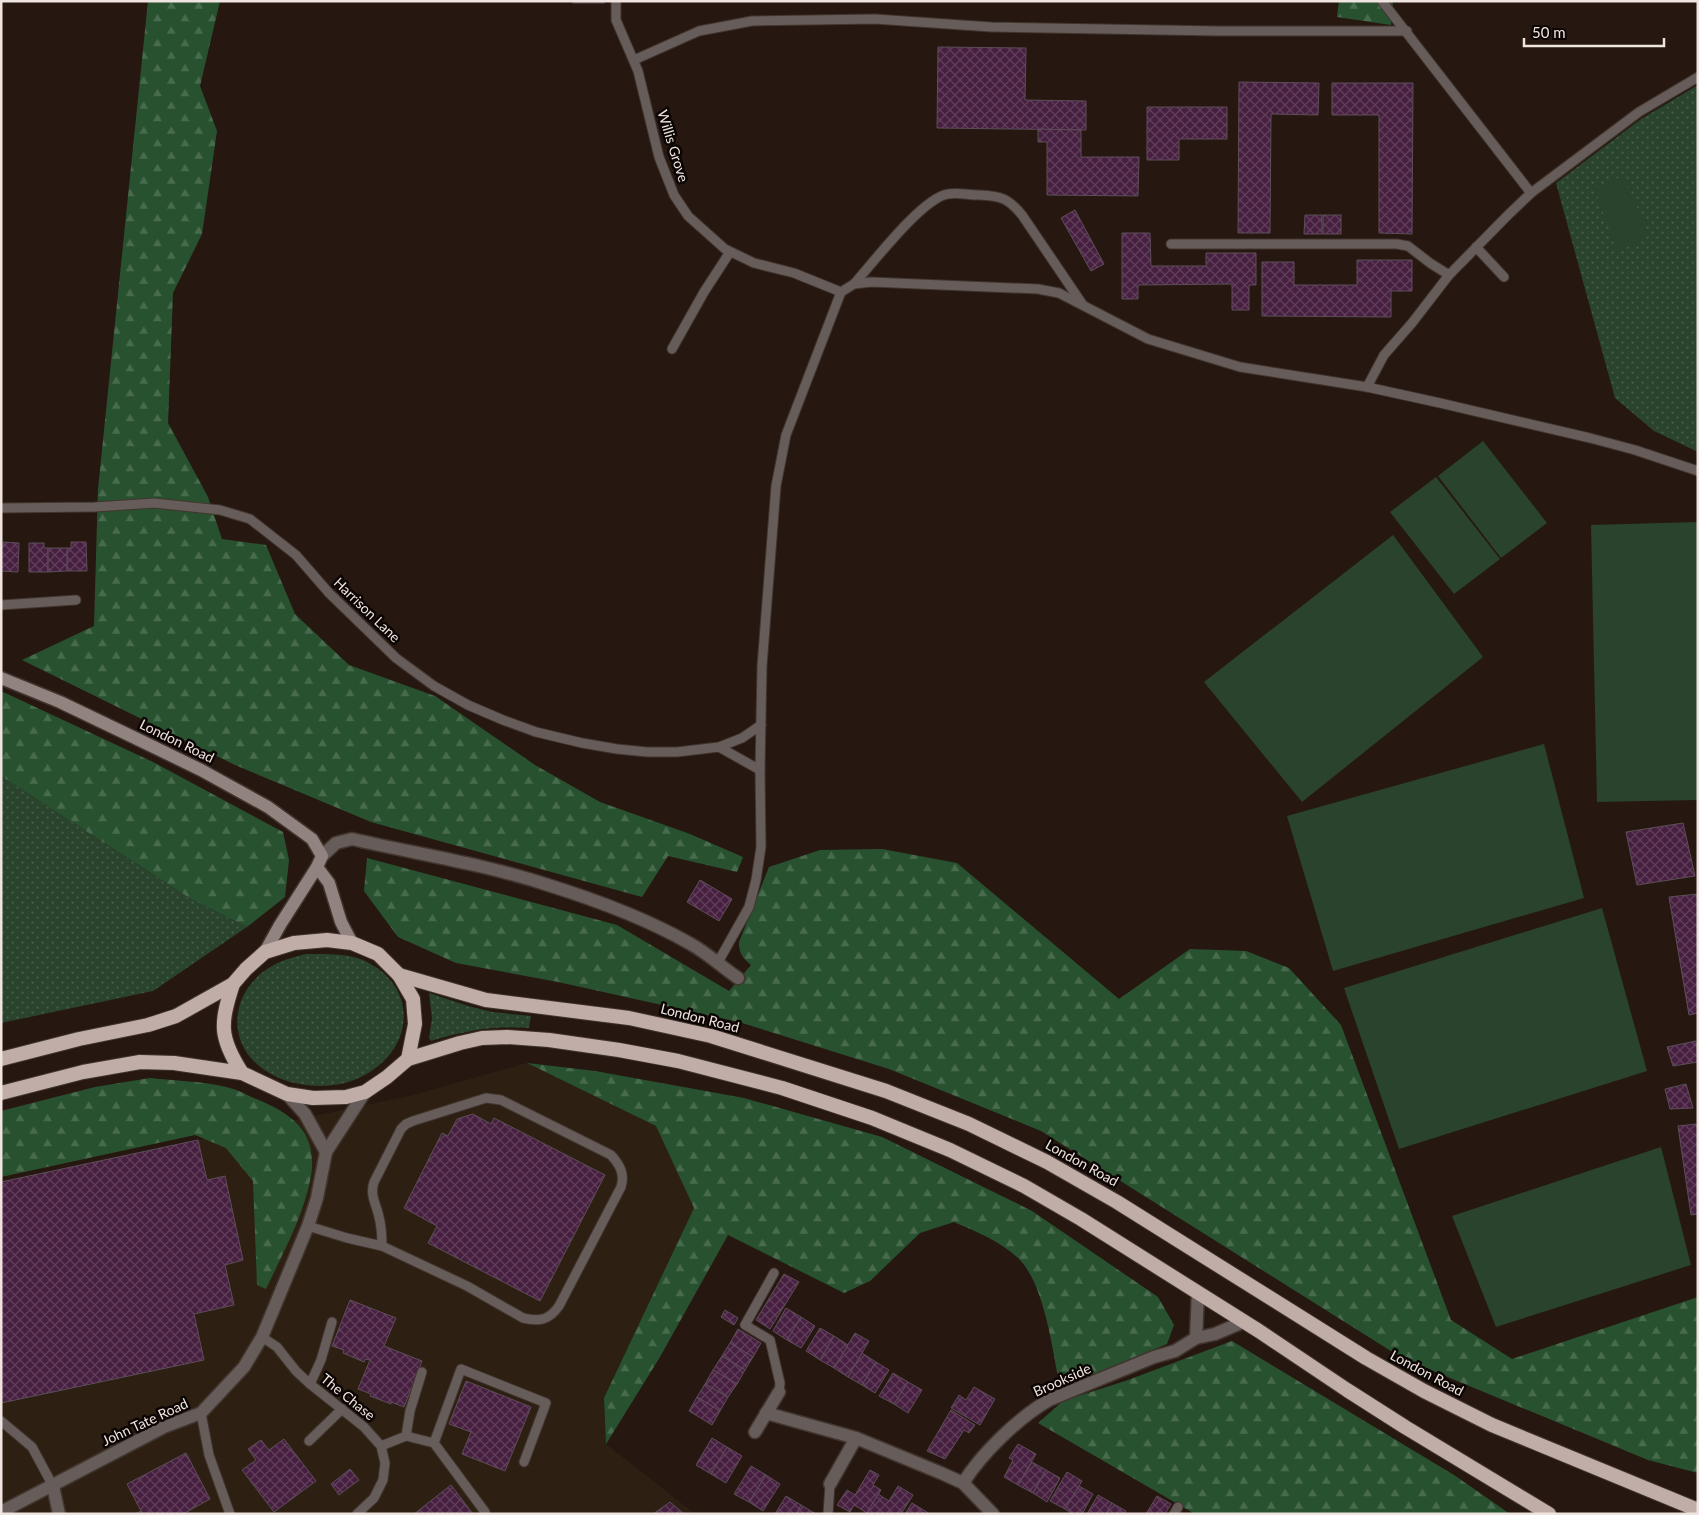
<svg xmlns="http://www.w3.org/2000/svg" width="1699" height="1515" viewBox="0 0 1699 1515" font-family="Lato,sans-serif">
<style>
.commercial{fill:#2d2013}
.green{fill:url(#green-dots)}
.forest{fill:url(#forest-firs)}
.pitch{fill:#29432c}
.building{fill:url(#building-cross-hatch);stroke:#5c4e59}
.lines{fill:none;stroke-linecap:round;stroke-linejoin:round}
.service-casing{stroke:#42352e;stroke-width:11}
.minor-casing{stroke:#42352e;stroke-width:15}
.secondary-casing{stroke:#42352e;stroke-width:15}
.trunk-casing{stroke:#42352e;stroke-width:16}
.service{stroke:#665d5b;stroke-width:9}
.minor{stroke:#665d5b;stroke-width:12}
.secondary{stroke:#91837f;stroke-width:12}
.trunk{stroke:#c1ada8;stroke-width:14}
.labels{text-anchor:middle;stroke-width:5;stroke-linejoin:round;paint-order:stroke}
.street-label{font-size:14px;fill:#efe4df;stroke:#0b0503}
</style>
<defs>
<pattern id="green-dots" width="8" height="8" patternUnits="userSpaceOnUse" patternTransform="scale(1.25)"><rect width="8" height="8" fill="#29432c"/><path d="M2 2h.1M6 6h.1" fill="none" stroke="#485e4a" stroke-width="1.8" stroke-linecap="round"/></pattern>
<pattern id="forest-firs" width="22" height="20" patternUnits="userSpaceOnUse" patternTransform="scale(1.25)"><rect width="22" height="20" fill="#28522f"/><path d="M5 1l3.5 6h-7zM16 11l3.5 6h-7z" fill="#486b4d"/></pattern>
<pattern id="building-cross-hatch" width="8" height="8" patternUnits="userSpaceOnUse" patternTransform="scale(1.25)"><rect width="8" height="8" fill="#471f40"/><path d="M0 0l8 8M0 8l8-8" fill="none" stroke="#623f5b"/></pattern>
</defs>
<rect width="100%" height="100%" fill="#261811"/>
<!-- commercial -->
<polygon class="commercial" points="527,1063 656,1126 694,1208 604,1398 606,1444 695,1514 1,1514 1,1182 414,1095"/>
<!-- green -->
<g class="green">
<polygon points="1698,85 1698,452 1654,431 1615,398 1556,183 1641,119"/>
<polygon points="1,776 191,899 247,927 153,991 1,1023"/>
<path d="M306 954C325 954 345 953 363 960 424 988 413 1057 354 1080 339 1086 322 1087 306 1085 264 1080 227 1049 240 1004 245 988 259 972 274 965 284 959 295 957 306 954Z"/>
<path d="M429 993 468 1006 492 1012 531 1016 529 1028C495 1025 463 1031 431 1041L429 1038 432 1018Z"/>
</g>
<!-- forest -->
<g class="forest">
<polygon points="148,1 220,1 200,86 217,131 202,234 173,293 168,423 208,497 222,539 266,545 295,614 349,665 435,696 535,765 600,802 690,834 743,857 737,872 668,856 642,897 371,822 235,765 22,660 94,626 98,489"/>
<polygon points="1339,1 1393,1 1391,25 1337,17"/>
<polygon points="1,691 153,762 283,832 289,860 285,897 247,927 191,899 1,776"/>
<path d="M882 849 957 863 1119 999 1190 949 1246 951 1289 968 1341 1025 1451 1320 1512 1359 1698 1297V1473L1648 1460 1402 1358 1041 1131 889 1069 739 1022 558 982 456 963 398 937 364 891 367 858 617 925 729 991 751 965C743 958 739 954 739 942L769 867 820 850Z"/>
<path d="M527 1063 595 1071 744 1098 882 1137 1032 1211 1158 1297 1174 1325 1167 1344 1060 1388C1053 1353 1045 1286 1020 1260 1002 1242 977 1232 954 1222L920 1233 870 1281 844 1293 728 1235 660 1357 606 1444 604 1398 694 1208 656 1126Z"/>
<path d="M150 1078C174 1081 203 1081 226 1087 236 1089 245 1094 254 1098 291 1113 318 1131 311 1176 304 1215 283 1253 266 1289L257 1285 253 1181 226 1148 195 1135 1 1177V1111L95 1087Z"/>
<polygon points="1232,1341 1454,1475 1510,1514 1195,1514 1038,1423 1063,1401 1128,1380"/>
</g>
<!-- pitch -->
<g class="pitch">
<polygon points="1623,176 1649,235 1618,252 1594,188"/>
<polygon points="1483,441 1547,523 1501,558 1438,476"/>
<polygon points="1436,477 1500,559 1454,594 1390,512"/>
<polygon points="1698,522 1698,800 1597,802 1591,525"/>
<polygon points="1393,535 1483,657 1302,802 1204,682"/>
<polygon points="1544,744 1584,898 1333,971 1287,816"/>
<polygon points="1602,908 1647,1071 1399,1149 1344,988"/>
<polygon points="1661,1147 1691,1265 1496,1327 1452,1216"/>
</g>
<!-- building -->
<g class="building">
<rect x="573" y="1" width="31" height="2"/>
<polygon points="938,47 1026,48 1025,100 1086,101 1086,130 937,128"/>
<polygon points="1239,82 1319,83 1318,115 1271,114 1270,233 1238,233"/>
<polygon points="1332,83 1413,83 1412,234 1379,233 1379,115 1332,115"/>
<polygon points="1147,107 1227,107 1227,139 1179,139 1179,160 1147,160"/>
<polygon points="1038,129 1081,130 1081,157 1139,157 1138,196 1047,195 1047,142 1038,142"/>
<polygon points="1075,210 1104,264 1091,271 1061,218"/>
<polygon points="1305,215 1322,215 1322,234 1304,234"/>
<rect x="1323" y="215" width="18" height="19"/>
<polygon points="1122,233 1150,233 1151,266 1206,266 1206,253 1256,253 1256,285 1249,285 1249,310 1232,310 1232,284 1138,285 1138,299 1122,299"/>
<polygon points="1357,260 1412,260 1412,291 1391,291 1391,317 1262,316 1262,262 1294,262 1294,285 1357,285"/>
<polygon points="3,542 19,543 18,572 1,571 1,547 3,547"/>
<polygon points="71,542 86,542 87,571 67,571 67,548 71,548"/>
<polygon points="29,543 44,543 44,548 48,548 48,572 29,572"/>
<polygon points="48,548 67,548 67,571 48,572"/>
<polygon points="1683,823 1695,876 1637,885 1626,832"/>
<polygon points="700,880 732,899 719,921 687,902"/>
<polygon points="1698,894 1698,1013 1689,1015 1669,897"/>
<polygon points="1696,1041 1698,1062 1673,1066 1667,1047"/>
<polygon points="1686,1084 1693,1108 1670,1109 1665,1089"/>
<polygon points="473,1114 491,1124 494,1118 605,1175 540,1301 428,1243 437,1226 404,1208 442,1133 448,1136 457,1119"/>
<polygon points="1696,1124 1698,1127 1698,1214 1691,1215 1678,1126"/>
<polygon points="198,1140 207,1180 225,1176 243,1260 225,1265 234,1305 194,1314 204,1360 1,1403 1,1182"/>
<polygon points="784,1274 799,1282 770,1329 756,1320"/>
<polygon points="350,1300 396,1318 384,1346 422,1361 404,1407 391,1402 391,1404 370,1396 371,1394 358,1389 370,1360 365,1359 364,1362 343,1353 344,1350 332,1346"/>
<polygon points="786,1308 801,1317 787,1340 773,1331"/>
<polygon points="725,1310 738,1318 734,1325 721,1317"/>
<polygon points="801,1317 815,1326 801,1348 787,1340"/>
<polygon points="820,1328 834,1336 820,1360 806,1351"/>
<polygon points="738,1329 761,1343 753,1357 730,1343"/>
<polygon points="855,1333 869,1341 848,1377 834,1368"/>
<polygon points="834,1336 848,1345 834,1368 820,1360"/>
<polygon points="730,1343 753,1357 745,1370 722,1356"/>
<polygon points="862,1353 876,1362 862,1385 848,1377"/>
<polygon points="722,1356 745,1370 737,1384 713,1370"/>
<polygon points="876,1362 889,1370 875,1393 862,1385"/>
<polygon points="713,1370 737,1384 728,1397 705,1384"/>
<polygon points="893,1373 908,1382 894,1404 879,1396"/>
<polygon points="466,1381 531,1407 505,1471 462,1454 471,1432 449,1424"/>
<polygon points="908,1382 922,1390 908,1413 894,1404"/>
<polygon points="705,1384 728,1397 720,1411 697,1397"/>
<polygon points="974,1387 995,1399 980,1425 951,1408 959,1395 966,1400"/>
<polygon points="697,1397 720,1411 712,1425 689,1411"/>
<polygon points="951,1410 975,1425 969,1433 964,1430 945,1459 927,1451"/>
<polygon points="712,1438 727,1447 711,1474 696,1465"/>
<polygon points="284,1439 316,1481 274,1512 242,1470 256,1460 248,1449 261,1440 269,1450"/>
<polygon points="1018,1444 1036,1454 1018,1485 1004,1477 1013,1460 1009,1458"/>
<polygon points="727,1447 742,1456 726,1483 711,1474"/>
<polygon points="186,1453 210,1499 183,1514 135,1514 141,1511 127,1484"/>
<polygon points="1032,1462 1046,1470 1033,1493 1018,1485"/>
<polygon points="751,1466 766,1475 749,1502 734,1494"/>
<polygon points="350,1469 359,1480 339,1495 331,1484"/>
<polygon points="870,1470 879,1475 873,1485 881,1490 867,1513 854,1505 850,1512 837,1505 847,1490 855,1495"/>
<polygon points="1046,1470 1060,1478 1047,1502 1033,1493"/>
<polygon points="1067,1472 1082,1481 1065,1509 1050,1501"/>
<polygon points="766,1475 780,1484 763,1511 749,1502"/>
<polygon points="451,1485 473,1514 414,1514"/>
<polygon points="898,1486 913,1495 901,1514 867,1513 878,1494 889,1501"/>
<polygon points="1079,1486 1093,1494 1082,1514 1073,1514 1065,1509"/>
<polygon points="1098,1495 1112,1503 1106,1514 1087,1514"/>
<polygon points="786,1496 801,1505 796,1514 775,1514"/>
<polygon points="1157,1496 1171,1504 1165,1514 1146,1514"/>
<polygon points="670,1502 684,1514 653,1514"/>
<polygon points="912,1503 930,1514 905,1514"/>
<polygon points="1112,1503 1126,1511 1124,1514 1106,1514"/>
<polygon points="801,1505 816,1514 796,1514"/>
</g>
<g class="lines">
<defs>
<g id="service">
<polyline points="616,1 616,20 638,71 659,157 674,195 688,216 725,249 754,263 794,273 841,292"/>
<polyline points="1382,1 1531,193"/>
<polyline points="634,60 699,31 752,21 875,19 991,27 1218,31 1407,31"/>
<polyline points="1171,244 1397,244 1408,246 1430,263 1449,275"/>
<polyline points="1476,247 1504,277"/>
<path d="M854 284C873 263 922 198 948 194 957 192 969 195 979 195 1001 196 1008 198 1022 215L1083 305"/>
<polyline points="672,349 704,292 730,252"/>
<polyline points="1367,387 1384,355 1412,323 1449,275 1508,215 1531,193 1639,112 1698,77"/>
<polyline points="1,508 95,507 154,503 220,510 250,519 296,555 329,593 396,658 434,686 468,705 503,720 536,732 582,743 617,749 647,752 677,752 719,747 742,738 761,725"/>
<polyline points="1,605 76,600"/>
<polyline points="719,747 760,770"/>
<polyline points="717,964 749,907 756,880 761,847 760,770 762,666 776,486 786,435 841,292 854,284 871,282 1038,289 1059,293 1148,339 1240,367 1367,387 1440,403 1590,438 1635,450 1698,471"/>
<path d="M308 1226 347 1238 382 1246 467 1286 523 1318C540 1322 549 1320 559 1306L621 1187C625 1174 620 1165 611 1155L501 1100 486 1098 413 1121 406 1124 401 1129 374 1182C370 1194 375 1202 378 1213 381 1223 382 1236 382 1246"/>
<polyline points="774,1273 745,1325 770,1340 780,1383 779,1392"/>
<polyline points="262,1337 277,1347 296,1371 310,1384 364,1427 381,1446 385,1463 383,1480 374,1498 357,1514"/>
<polyline points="310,1384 321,1360 332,1322"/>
<polyline points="201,1413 209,1455 230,1514"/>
<polyline points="1,1421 32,1447 53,1486"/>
<polyline points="406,1436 410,1411 422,1372"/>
<polyline points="309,1441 342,1409"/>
<polyline points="434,1443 485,1512"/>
<polyline points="381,1446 406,1436 434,1443 461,1369 546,1403 524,1462"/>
<polyline points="828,1514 830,1484"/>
<polyline points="1174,1514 1178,1507"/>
</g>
<g id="minor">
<path d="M322 856 336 843 352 839C417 854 485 864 548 885 596 900 645 918 689 943 706 952 722 967 738 978"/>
<polyline points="287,1094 305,1114 326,1152"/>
<polyline points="1198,1292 1196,1338 1215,1334 1243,1322"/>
<polyline points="766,1413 856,1438 941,1473 963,1483 993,1514"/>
<polyline points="755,1432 779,1392"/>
<path d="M963 1483C982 1453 1018 1418 1049 1400L1154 1357 1175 1351 1196 1338"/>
<polyline points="830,1484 856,1438"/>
<polyline points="53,1486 59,1514"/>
<polyline points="1,1512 164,1427 201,1413 244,1367 262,1337 308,1226 317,1198 326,1152 365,1092"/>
</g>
<g id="secondary">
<polyline points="1,678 60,702 133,737 201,770 268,807 312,839 322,856 317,867 280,925 265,952"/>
<polyline points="317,867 329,883 341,922 352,943"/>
</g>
<g id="trunk">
<polyline points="399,975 486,1000 629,1018 711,1036 886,1091 969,1124 1047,1162 1117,1202 1366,1358 1424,1391 1492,1425 1698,1510"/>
<path d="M233 984C220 1024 219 1037 242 1073"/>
<polyline points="1,1059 79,1039 148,1025 176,1016 233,984 246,969 265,952 294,943 327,940 352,943 378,954 399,975 413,999 415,1024 408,1059 387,1077 365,1092 346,1097 313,1098 287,1094 242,1073 174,1063 140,1062 83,1072 1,1093"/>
<polyline points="408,1059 460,1043 482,1038 507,1037 549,1040 619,1050 678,1061 782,1088 872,1118 950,1150 1024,1186 1081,1219 1259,1331 1347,1390 1405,1427 1549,1514"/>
</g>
</defs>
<!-- service casing -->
<use href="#service" class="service-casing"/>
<!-- minor casing -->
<use href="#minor" class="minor-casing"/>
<!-- secondary casing -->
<use href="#secondary" class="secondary-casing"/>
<!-- trunk casing -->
<use href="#trunk" class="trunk-casing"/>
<!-- service -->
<use href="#service" class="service"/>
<!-- minor -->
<use href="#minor" class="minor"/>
<!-- secondary -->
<use href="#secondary" class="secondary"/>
<!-- trunk -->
<use href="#trunk" class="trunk"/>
</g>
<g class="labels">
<!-- street labels -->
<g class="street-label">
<text transform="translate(673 146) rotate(73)" y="5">Willis Grove</text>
<text transform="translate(367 610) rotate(44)" y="5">Harrison Lane</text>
<text transform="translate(177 741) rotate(26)" y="5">London Road</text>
<text transform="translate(700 1018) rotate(14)" y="5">London Road</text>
<text transform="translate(1082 1163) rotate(29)" y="5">London Road</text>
<text transform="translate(1427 1373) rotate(28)" y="5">London Road</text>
<text transform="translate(1062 1380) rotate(-24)" y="5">Brookside</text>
<text transform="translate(348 1397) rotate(39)" y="5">The Chase</text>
<text transform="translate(145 1422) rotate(-25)" y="5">John Tate Road</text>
</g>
</g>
<!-- border -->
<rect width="1699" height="1515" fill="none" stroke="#efe4df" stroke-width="5"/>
<!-- scale -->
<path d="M1524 38v8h140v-8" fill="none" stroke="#efe4df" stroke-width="2.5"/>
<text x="1532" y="38" font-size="15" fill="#efe4df" stroke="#0b0503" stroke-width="4" paint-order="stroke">50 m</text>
</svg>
